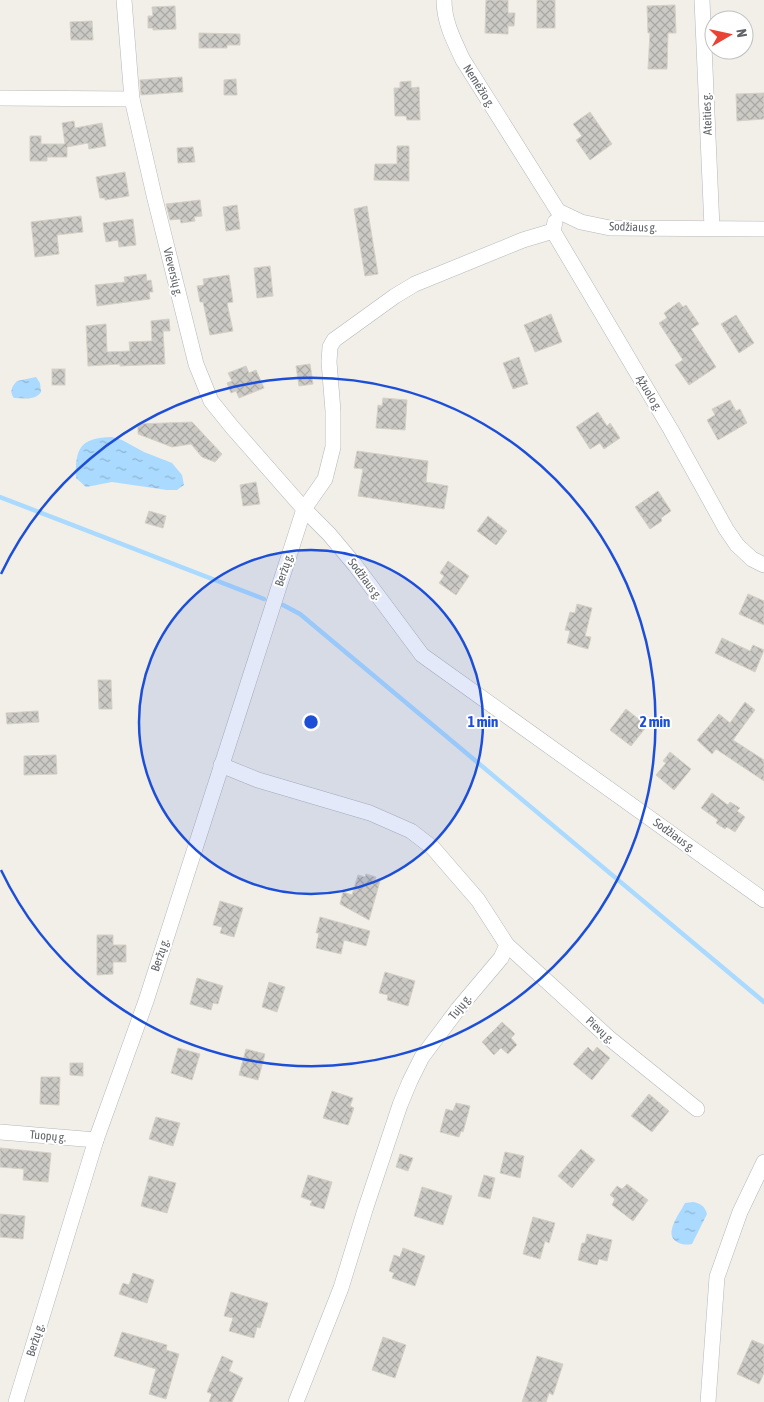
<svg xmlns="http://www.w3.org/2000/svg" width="764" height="1402" viewBox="0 0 764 1402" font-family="'Asap Condensed',sans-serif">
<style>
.water{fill:url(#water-ripples)}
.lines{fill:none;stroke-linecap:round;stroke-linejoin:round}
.stream{stroke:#aadaff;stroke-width:4.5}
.building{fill:url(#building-cross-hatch);stroke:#d6d1c6}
.minor-casing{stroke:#b5b8bc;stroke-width:16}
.minor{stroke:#fff;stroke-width:15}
.ring{fill:none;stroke:#1d4ed8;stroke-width:2.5}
.labels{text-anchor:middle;stroke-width:4;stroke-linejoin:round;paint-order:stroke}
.street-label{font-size:12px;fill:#5f6368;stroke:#fff}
.centre{fill:#1d4ed8;stroke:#fff;stroke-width:2.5}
.ring-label{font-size:15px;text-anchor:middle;font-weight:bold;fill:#1d4ed8;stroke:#fff;stroke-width:4;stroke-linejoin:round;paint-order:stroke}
</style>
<defs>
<pattern id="water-ripples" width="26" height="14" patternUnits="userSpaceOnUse" patternTransform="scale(1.25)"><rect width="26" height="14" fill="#aadaff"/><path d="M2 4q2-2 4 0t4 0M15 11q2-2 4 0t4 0" fill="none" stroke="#8eb4d2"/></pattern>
<pattern id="building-cross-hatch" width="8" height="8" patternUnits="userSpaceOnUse" patternTransform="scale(1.25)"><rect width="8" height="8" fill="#cccac5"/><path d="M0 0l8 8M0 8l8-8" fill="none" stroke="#a9a8a4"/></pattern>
</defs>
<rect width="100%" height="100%" fill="#f1efe8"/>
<!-- water -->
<g class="water">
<path d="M36 377 40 383 41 392C35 401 24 398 14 398 9 392 12 386 17 381Z"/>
<path d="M112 437 122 440 144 452 172 463 182 475 184 485 177 490H167L112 482 86 487 76 478C75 447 81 438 112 437Z"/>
<path d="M693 1202C700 1203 705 1206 707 1214L692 1244C687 1245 682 1245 677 1242 663 1234 680 1213 685 1203Z"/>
</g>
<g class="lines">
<!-- stream -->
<g class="stream">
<polyline points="0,497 264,599"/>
<polyline points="283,605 300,614 764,1002"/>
</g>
</g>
<!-- building -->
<g class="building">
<polygon points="486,0 508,0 508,13 515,13 514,26 508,26 508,34 485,33"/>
<rect x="537" y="0" width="18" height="28"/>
<polygon points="675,5 676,33 668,33 667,69 648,69 650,33 648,33 647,6"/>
<polygon points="175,6 176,29 153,30 153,28 148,28 148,16 153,16 152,7"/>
<polygon points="92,21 93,40 71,40 70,22"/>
<polygon points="199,33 240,34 240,45 227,45 227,48 199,48"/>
<polygon points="182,77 183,92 141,95 140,80"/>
<polygon points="236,79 237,95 224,95 224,80"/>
<polygon points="411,81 411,88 419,87 420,120 407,120 406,116 395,116 394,88 400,88 400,82"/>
<polygon points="764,93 764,119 737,121 736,94"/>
<polygon points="590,112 612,144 590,160 576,140 582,136 573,124"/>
<polygon points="74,121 75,128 102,123 106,146 89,149 88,143 67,147 67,157 47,157 47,161 30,161 30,136 41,136 41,144 65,144 62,123"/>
<polygon points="397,146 409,146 409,181 374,180 375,164 397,164"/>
<polygon points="193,147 195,162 178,163 177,148"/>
<polygon points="125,172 129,196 105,200 105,198 100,198 96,177"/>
<polygon points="200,200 202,216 194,217 195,221 181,223 180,219 170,220 166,204"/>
<polygon points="237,205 240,229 226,231 223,207"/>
<polygon points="367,206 378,274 365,276 354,209"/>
<polygon points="81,216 83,232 57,235 59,254 35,257 31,222"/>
<polygon points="133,219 136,245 119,247 118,240 106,242 103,223"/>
<polygon points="270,266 273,296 257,298 254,268"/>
<polygon points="146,274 147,281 151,280 153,292 149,292 150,299 97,306 95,285 125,282 124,277"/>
<polygon points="229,275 233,302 227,303 233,331 210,335 203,302 200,302 197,286 204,285 203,279"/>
<polygon points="679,302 683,307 686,305 699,324 691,329 716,367 689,385 675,365 683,360 659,323 667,318 664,313"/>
<polygon points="551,314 562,342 535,352 524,325"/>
<polygon points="736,315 754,343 739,353 721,324"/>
<polygon points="169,319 170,331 163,331 165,364 120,366 120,364 88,366 86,326 106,324 107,352 130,351 129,342 152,341 151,321"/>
<polygon points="519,357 528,384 513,389 503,363"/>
<polygon points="310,364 313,384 299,386 296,366"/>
<polygon points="246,366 249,373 256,370 264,388 239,398 236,391 231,393 227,383 232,381 228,373"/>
<rect x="52" y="369" width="13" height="16"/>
<polygon points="383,398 407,400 405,430 376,428 378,405 382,406"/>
<polygon points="730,400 736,411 740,409 747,423 718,440 707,420 715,415 712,409"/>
<polygon points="598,412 607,426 610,423 620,438 604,449 600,443 590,449 576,427"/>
<polygon points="192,422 222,454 215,462 202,457 191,444 172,447 138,434 138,424"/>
<polygon points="357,451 428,461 426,482 448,486 444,509 358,496 363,469 354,468"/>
<polygon points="256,482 260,504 243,506 240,485"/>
<polygon points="658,491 671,511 661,518 662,521 650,529 635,507"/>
<polygon points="149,511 166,516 163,528 145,523"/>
<polygon points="488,516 507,531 496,545 477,531"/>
<polygon points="448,561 469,576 456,595 439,583 444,576 440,573"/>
<polygon points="748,594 764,601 764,625 739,614"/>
<polygon points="577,604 592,608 585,636 591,637 588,649 567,643 570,631 565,630 570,612 575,613"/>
<polygon points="722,638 750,651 753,645 764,650 755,672 715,653"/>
<polygon points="98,680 111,680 112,709 99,709"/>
<polygon points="745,702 755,710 733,740 764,760 764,781 716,749 712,754 697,740 719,714 730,723"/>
<polygon points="626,709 647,726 631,746 610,730"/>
<polygon points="38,711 39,722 7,724 6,713"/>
<polygon points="670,752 691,769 674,790 656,775 666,763 663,761"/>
<polygon points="56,755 57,774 24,775 24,756"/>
<polygon points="712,793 728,805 730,802 740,808 737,811 745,817 735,832 727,827 725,829 716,823 718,820 701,808"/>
<polygon points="366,874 376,877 375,880 380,881 369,920 340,904 343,892 352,895 358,875 365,877"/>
<polygon points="220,901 243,908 234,937 220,933 222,927 213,925"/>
<polygon points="320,917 370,931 366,946 344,940 341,954 316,948 319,933 316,933"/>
<polygon points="97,935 113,935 113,945 126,945 126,962 113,962 113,974 97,975"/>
<polygon points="385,972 415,981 408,1006 387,1000 388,995 379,993"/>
<polygon points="197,978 223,986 218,1004 213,1003 211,1010 190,1004"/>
<polygon points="269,982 285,987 277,1012 262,1007"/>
<polygon points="502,1022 515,1034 511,1038 517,1045 508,1054 501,1048 494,1055 482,1042"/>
<polygon points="588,1047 593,1052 597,1047 610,1058 592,1080 573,1064"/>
<polygon points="178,1048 200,1054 192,1080 171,1073"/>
<polygon points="246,1049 265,1054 258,1080 239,1075"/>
<polygon points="70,1063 83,1063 83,1076 70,1075"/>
<polygon points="41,1077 60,1077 59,1105 40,1104"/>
<polygon points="332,1091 353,1098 350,1106 354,1108 348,1125 323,1118"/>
<polygon points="649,1094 669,1111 652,1132 631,1116"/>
<polygon points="456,1103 470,1106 463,1132 461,1131 459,1137 440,1132 446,1109 453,1111"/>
<polygon points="156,1117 180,1123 173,1146 149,1139"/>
<polygon points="0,1148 51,1153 48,1182 23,1180 24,1169 0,1167"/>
<polygon points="581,1149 595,1160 572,1188 558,1176"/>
<polygon points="505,1152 524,1156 520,1178 500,1173"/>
<polygon points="400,1154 413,1158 408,1171 396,1167"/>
<polygon points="308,1175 332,1182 324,1209 310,1205 312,1201 301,1197"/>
<polygon points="484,1175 495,1178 490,1199 478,1196"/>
<polygon points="149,1176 176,1183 167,1213 141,1206"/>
<polygon points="627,1184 648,1200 633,1221 612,1205 615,1199 610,1195 617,1186 622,1189"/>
<polygon points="422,1187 452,1196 443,1225 414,1216"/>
<polygon points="0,1214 25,1216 23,1239 0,1237"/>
<polygon points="533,1217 555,1223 549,1243 545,1241 540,1259 523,1254"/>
<polygon points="587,1234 612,1240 607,1261 599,1259 597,1265 578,1260 582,1243 585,1243"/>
<polygon points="403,1248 425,1256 415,1286 392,1278 394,1273 389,1271 394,1255 400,1257"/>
<polygon points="133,1273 154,1280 147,1303 119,1294 123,1283 129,1285"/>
<polygon points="231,1292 268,1303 260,1328 257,1327 254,1338 229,1331 233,1318 224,1316"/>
<polygon points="122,1332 167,1345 166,1350 179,1354 166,1399 149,1394 156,1369 114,1356"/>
<polygon points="383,1337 406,1345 395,1378 372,1370"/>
<polygon points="752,1340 764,1345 764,1373 759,1384 737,1374"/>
<polygon points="222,1356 233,1361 229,1371 243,1378 232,1402 209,1402 212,1394 207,1392"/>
<polygon points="537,1356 563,1364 553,1395 549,1393 546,1402 522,1402"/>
</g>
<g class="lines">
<defs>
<g id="minor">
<polyline points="124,0 132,99 154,195 196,364 211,401 232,427 304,509 329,534 355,565 422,655 764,900"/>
<path d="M444 0C444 22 454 41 463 60L558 211 581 222 610 228 764 229"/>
<polyline points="702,0 712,228"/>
<polyline points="0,98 132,99"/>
<polyline points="555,222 553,231 671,430 726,529 737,545 752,559 764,565"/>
<polyline points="221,765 258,780 370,813 411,831 433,848 478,900 507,945 501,958 458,1009 422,1057 410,1081 400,1105 365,1210 341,1288 296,1402"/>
<polyline points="507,945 609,1038 697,1109"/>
<polyline points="0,1132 96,1140"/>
<polyline points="16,1402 96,1140 146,1001 304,509 325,479 333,447 333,411 329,362 330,347 334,340 395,296 415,284 523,240 553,231"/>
<polyline points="708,1402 717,1277 740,1212 764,1162"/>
</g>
</defs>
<!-- minor casing -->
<use href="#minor" class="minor-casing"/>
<!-- minor -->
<use href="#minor" class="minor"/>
</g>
<!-- distance rings -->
<circle cx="311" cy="722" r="172" fill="#1d4ed8" fill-opacity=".12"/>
<g class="ring">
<circle cx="311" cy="722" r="172"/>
<path d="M1 574A344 344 0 1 1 1 870"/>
</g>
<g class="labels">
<!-- street labels -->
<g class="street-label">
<text transform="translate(479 86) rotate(58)" y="4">Nemėžio g.</text>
<text transform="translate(707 114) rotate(-92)" y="4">Ateities g.</text>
<text transform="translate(633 227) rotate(2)" y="4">Sodžiaus g.</text>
<text transform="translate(173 272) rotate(76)" y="4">Vieversių g.</text>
<text transform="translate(649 393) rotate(59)" y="4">Ąžuolo g.</text>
<text transform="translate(284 570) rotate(-72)" y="4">Beržų g.</text>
<text transform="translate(365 579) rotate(53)" y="4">Sodžiaus g.</text>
<text transform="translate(674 835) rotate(36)" y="4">Sodžiaus g.</text>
<text transform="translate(160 955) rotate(-72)" y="4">Beržų g.</text>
<text transform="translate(460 1007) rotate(-51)" y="4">Tujų g.</text>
<text transform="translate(600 1030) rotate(42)" y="4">Pievų g.</text>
<text transform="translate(48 1136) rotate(5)" y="4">Tuopų g.</text>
<text transform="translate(35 1340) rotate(-73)" y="4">Beržų g.</text>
</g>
</g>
<circle cx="311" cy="722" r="8" class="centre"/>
<g class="ring-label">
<text x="483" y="727">1 min</text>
<text x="655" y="727">2 min</text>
</g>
<!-- north arrow -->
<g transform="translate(729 35) rotate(81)"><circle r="24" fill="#ffffff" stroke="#bfc1c3"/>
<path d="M0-4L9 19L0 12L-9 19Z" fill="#ea4335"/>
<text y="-8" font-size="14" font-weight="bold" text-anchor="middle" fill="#5f6368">N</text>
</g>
</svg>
